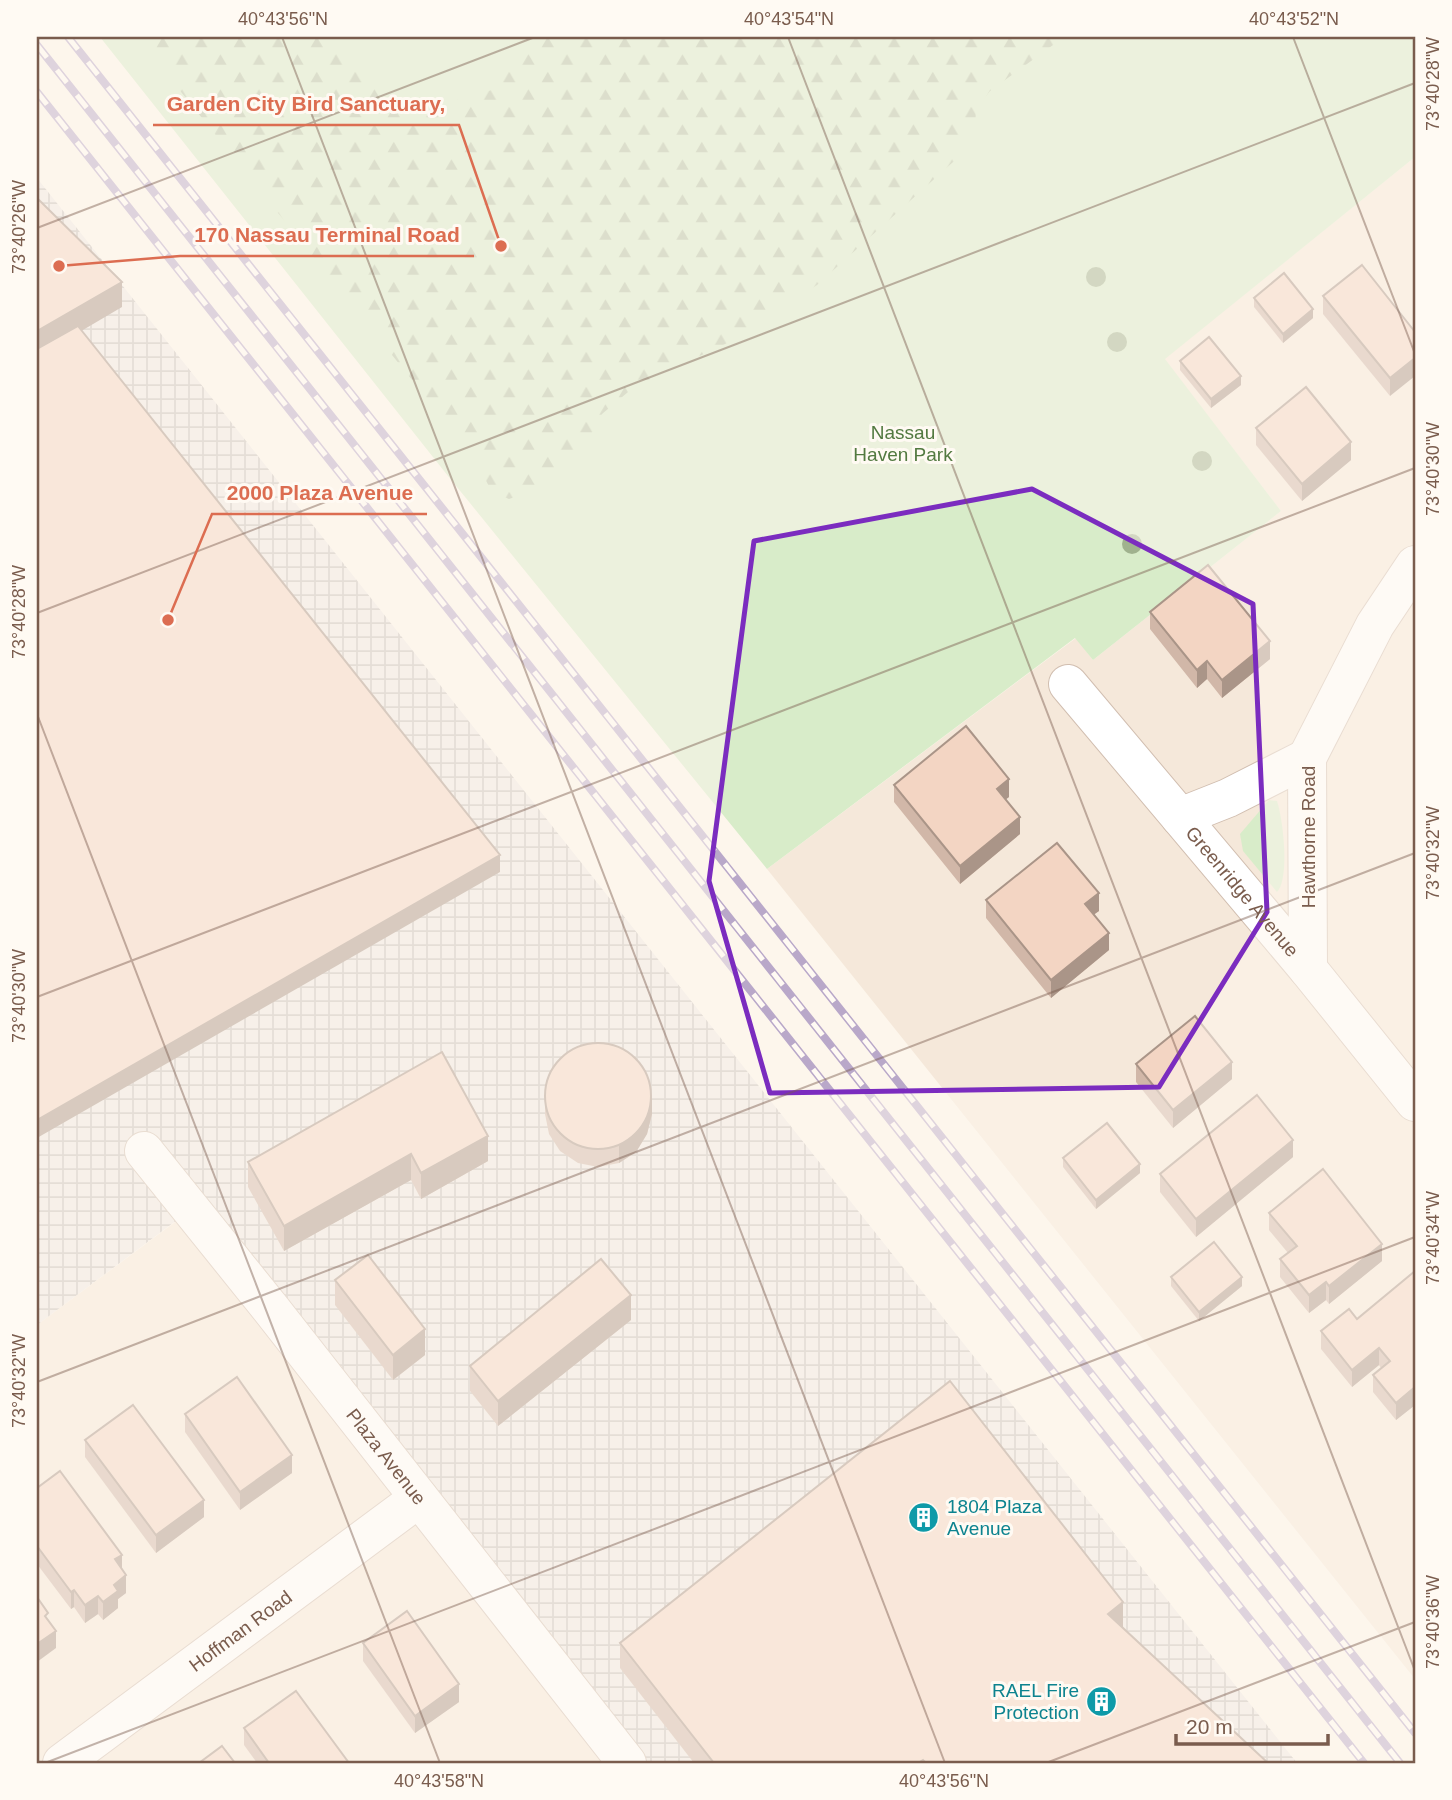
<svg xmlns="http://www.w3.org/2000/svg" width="1452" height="1800" viewBox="0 0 1452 1800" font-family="Helvetica,sans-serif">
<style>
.residential{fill:#f5e8da}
.industrial{fill:url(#industrial-grid)}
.green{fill:#d8ecc9}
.forest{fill:url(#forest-firs)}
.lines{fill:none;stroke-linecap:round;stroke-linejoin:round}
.minor-casing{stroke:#d1beb0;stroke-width:40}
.minor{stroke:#fff;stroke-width:38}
.rail-casing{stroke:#b9a8c9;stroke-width:8}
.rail{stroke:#fffaf3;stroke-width:5;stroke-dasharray:16;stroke-linecap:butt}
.tree{fill:#a0b28e}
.wall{fill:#d1b7a8}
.shaded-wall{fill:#aa9588}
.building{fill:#f3d5c3;stroke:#aa9588;stroke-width:2}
.marked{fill:none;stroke:#7b2cbf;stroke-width:5;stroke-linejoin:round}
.ticks{fill:none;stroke:#7a5c4d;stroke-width:2;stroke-opacity:0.45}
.labels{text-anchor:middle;stroke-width:6;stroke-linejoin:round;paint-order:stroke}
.park-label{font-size:19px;fill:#537a41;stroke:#fffaf3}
.street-label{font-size:19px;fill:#7a5c4d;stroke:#fffaf3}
.culture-label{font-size:19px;fill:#0d838f;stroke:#fffaf3;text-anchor:start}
.leader{fill:none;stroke:#dc6d51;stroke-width:2.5}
.callout-dot{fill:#dc6d51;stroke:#fffaf3;stroke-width:2.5}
.callout-label{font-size:21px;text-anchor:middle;font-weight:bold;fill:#dc6d51;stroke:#fffaf3;stroke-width:6;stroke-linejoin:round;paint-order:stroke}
.neatline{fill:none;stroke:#7a5c4d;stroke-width:2.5}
.ticks-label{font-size:18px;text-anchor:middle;fill:#7a5c4d}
</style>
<defs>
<pattern id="industrial-grid" width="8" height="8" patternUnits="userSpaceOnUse" patternTransform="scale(1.75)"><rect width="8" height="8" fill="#efe9e4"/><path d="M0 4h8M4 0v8" fill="none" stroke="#c7c0bb"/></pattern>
<pattern id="forest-firs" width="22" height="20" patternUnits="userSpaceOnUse" patternTransform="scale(1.75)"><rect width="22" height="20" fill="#d8ecc9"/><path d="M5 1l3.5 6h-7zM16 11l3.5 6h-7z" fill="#b4c2a5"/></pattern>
</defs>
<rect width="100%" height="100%" fill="#fdf6ec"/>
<!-- residential -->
<g class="residential">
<polygon points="1415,157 1415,1679 767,869 1076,638 1093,660 1281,511 1164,359"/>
<polygon points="198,1205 641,1763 37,1763 37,1325"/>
</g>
<!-- industrial -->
<polygon class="industrial" points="37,178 1297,1763 641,1763 197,1205 37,1325"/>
<!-- green -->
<g class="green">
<polygon points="100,37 1415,37 1415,157 1165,359 1281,511 1093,660 1075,638 767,869 448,476"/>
<path d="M1269 800 1277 801C1283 819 1290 878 1277 892L1243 851 1240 834Z"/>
</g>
<!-- forest -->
<polygon class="forest" points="137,37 330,37 422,110 495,89 527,37 1064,37 990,91 976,109 975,130 963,153 817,285 740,337 634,387 602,414 586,444 556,477 532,491 509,499 492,492 473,456"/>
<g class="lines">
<defs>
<g id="minor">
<path id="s1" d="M1068 684 1308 969 1415 1102"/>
<polyline points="1180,817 1228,798 1307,758"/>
<polyline points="1308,969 1307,758 1375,625 1415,565"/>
<path id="s2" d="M144 1151 271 1309 627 1763"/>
<path id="s3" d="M62 1763 419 1498"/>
</g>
</defs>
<!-- minor casing -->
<use href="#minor" class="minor-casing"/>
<!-- minor -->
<use href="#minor" class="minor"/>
<defs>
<g id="rail">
<polyline points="68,37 1415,1733"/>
<polyline points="37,45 1400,1763"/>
<polyline points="37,92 1364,1763"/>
</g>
</defs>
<!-- rail casing -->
<use href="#rail" class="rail-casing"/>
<!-- rail -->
<use href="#rail" class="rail"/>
</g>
<!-- trees -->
<g class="tree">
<circle cx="1096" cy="277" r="10"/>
<circle cx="1117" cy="342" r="10"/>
<circle cx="1202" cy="461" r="10"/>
<circle cx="1132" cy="544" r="10"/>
</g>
<!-- wall -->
<g class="wall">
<polygon points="1323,296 1415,332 1390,396 1323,314"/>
<polygon points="1254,298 1313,318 1283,343 1254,307"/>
<polygon points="1180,361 1241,385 1211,408 1180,370"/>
<polygon points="1256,428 1351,460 1302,501 1256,445"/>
<polygon points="1150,612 1270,659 1222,698 1207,679 1197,688 1150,629"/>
<polygon points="894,785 1009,797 1006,799 1020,834 960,884 894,802"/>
<polygon points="986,900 1099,911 1094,914 1109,950 1051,998 986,918"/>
<polygon points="442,1052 488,1161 421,1199 411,1180 284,1251 248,1187 248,1162"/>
<polygon points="1136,1064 1232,1079 1173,1128 1136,1082"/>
<polygon points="545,1096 652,1114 647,1134 636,1152 619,1163 598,1167 578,1163 560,1151 549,1134 545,1114"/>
<polygon points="1293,1157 1196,1237 1160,1192 1160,1174"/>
<polygon points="1063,1158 1140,1173 1096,1209 1063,1167"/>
<polygon points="1269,1213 1382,1261 1329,1304 1326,1300 1309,1313 1280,1277 1280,1259 1288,1253 1269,1230"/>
<polygon points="1415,1271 1415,1405 1396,1420 1373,1392 1373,1375 1381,1368 1379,1365 1352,1387 1321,1349 1321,1331 1357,1319"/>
<polygon points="1171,1277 1242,1286 1199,1321 1171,1286"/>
<polygon points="335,1280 425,1355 393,1380 335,1305"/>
<polygon points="631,1320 498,1426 470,1391 470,1366"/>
<polygon points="185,1414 292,1473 240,1510 185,1432"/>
<polygon points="85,1440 204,1517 156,1553 85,1457"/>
<polygon points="37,1488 122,1569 126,1593 118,1599 118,1608 103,1620 98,1614 85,1623 74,1607 71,1609 37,1564"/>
<polygon points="1122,1628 1268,1763 694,1763 620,1668 620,1643"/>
<polygon points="363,1643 459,1702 415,1733 363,1661"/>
<polygon points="244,1728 349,1763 257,1763 244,1745"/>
</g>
<!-- shaded-wall -->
<g class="shaded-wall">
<polygon points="122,282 122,307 37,357 37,331"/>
<polygon points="1313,309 1313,318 1283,343 1283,334"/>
<polygon points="1415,358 1415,376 1390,396 1390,378"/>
<polygon points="1241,376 1241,385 1211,408 1211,399"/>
<polygon points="1351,442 1351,460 1302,501 1302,484"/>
<polygon points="1270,641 1270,659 1222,698 1222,680"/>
<polygon points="1207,661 1207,679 1197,688 1197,670"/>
<polygon points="1009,779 1009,797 997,806 997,789"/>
<polygon points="1020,817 1020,834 960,884 960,866"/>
<polygon points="500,855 500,872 37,1138 37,1120"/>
<polygon points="1099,893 1099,911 1085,921 1085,904"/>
<polygon points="1109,933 1109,950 1051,998 1051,980"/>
<polygon points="1232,1062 1232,1079 1173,1128 1173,1110"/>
<polygon points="652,1097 652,1114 647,1134 636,1152 619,1163 619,1146"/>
<polygon points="488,1136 488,1161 421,1199 421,1173"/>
<polygon points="1293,1140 1293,1157 1196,1237 1196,1219"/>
<polygon points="411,1154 411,1180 284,1251 284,1226"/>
<polygon points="1140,1164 1140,1173 1096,1209 1096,1200"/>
<polygon points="1382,1244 1382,1261 1329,1304 1329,1286"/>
<polygon points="1242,1277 1242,1286 1199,1321 1199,1312"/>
<polygon points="1326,1282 1326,1300 1309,1313 1309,1295"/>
<polygon points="631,1295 631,1320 498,1426 498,1401"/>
<polygon points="425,1329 425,1355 393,1380 393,1355"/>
<polygon points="1379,1348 1379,1365 1352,1387 1352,1370"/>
<polygon points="1415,1387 1415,1405 1396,1420 1396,1403"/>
<polygon points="292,1455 292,1473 240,1510 240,1492"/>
<polygon points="204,1500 204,1517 156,1553 156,1535"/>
<polygon points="122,1555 122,1572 115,1559"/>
<polygon points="126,1575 126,1593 118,1599 118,1608 103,1620 103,1602 114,1585"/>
<polygon points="74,1590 74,1607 71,1609 71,1592"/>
<polygon points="98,1596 98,1614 85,1623 85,1605"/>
<polygon points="1123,1602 1123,1628 1108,1614"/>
<polygon points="56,1631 56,1648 37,1662 37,1644"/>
<polygon points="459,1684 459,1702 415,1733 415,1716"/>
</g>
<!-- building -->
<g class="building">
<polygon points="37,198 122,282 37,331"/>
<polygon points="1362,265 1415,332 1415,358 1390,378 1323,296"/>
<polygon points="1284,273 1313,309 1283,334 1254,298"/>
<polygon points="78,326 500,855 37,1120 37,349"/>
<polygon points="1209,337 1241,376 1211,399 1180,361"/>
<polygon points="1306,387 1351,442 1302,484 1256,428"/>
<polygon points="1208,565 1270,641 1222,680 1207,661 1197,670 1150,612"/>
<polygon points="966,726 1009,779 997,789 1020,817 960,866 894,785"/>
<polygon points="1057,843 1099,893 1085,904 1109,933 1051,980 986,900"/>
<polygon points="1195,1016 1232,1062 1173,1110 1136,1064"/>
<circle cx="598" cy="1096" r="53"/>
<polygon points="442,1052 488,1136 421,1173 411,1154 284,1226 248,1162"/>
<polygon points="1257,1095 1293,1140 1196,1219 1160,1174"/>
<polygon points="1107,1123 1140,1164 1096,1200 1063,1158"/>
<polygon points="1323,1169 1382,1244 1329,1286 1326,1282 1309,1295 1280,1259 1297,1246 1269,1213"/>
<polygon points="1214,1242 1242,1277 1199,1312 1171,1277"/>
<polygon points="368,1255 425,1329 393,1355 335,1280"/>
<polygon points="601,1259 631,1295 498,1401 470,1366"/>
<polygon points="1415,1271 1415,1387 1396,1403 1373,1375 1390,1361 1379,1348 1352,1370 1321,1331 1349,1309 1357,1319"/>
<polygon points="237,1377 292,1455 240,1492 185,1414"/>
<polygon points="950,1381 1123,1602 1108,1614 1268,1763 926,1763 923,1760 918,1763 714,1763 620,1643"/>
<polygon points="133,1405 204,1500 156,1535 85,1440"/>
<polygon points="60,1471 122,1555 115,1559 126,1575 114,1585 118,1591 103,1602 98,1596 85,1605 74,1590 71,1592 37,1546 37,1488"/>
<polygon points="37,1597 48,1613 45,1616 56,1631 37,1644"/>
<polygon points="407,1611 459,1684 415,1716 363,1643"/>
<polygon points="296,1691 349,1763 269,1763 244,1728"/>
<polygon points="222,1746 235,1763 199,1763"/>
</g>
<!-- marked area -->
<path d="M0 0H1452V1800H0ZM1032 489 1253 604 1267 912 1159 1087 770 1093 709 881 754 541Z" fill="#fdf6ec" fill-opacity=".55" fill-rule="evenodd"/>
<path class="marked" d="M1032 489 1253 604 1267 912 1159 1087 770 1093 709 881 754 541Z"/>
<!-- ticks -->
<path class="ticks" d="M282 37 945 1763M788 37 1415 1671M1293 37 1415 354M37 228 535 37M37 613 1415 83M37 714 440 1763M37 997 1415 468M37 1382 1415 853M45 1763 1415 1237M1046 1763 1415 1622"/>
<!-- icons -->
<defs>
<symbol id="building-disc" viewBox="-11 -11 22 22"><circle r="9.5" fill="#0f9aa8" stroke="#fffaf3"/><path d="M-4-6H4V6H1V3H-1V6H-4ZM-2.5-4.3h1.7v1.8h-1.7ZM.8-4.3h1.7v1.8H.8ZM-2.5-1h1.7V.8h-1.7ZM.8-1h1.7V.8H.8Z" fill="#fff"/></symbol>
</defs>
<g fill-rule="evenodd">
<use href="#building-disc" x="906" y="1500" width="35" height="35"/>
<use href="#building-disc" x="1084" y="1684" width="35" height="35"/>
</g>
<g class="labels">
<!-- park labels -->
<g class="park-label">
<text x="903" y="439">Nassau<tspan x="903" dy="22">Haven Park</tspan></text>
</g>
<!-- street labels -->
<g class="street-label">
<text transform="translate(1308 837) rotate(-90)" y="7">Hawthorne Road</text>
<text dy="7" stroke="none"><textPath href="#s1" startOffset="271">Greenridge Avenue</textPath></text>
<text dy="7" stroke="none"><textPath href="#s2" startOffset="390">Plaza Avenue</textPath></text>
<text dy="7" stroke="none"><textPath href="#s3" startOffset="222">Hoffman Road</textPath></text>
</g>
<!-- culture labels -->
<g class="culture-label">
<text x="947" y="1513">1804 Plaza<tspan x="947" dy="22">Avenue</tspan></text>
<text x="1079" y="1697" text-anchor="end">RAEL Fire<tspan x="1079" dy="22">Protection</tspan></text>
</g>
</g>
<!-- callouts -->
<path class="leader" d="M501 246L459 125H153M59 266L180 256H474M168 620L212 514H427"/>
<g class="callout-dot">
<circle cx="501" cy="246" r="7"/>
<circle cx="59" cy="266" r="7"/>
<circle cx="168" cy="620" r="7"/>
</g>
<g class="callout-label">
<text x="306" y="111">Garden City Bird Sanctuary,</text>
<text x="327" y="242">170 Nassau Terminal Road</text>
<text x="320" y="500">2000 Plaza Avenue</text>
</g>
<!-- border -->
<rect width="1452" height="1800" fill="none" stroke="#fffaf3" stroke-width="77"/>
<!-- scale -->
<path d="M1176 1734v10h152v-10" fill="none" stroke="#7a5c4d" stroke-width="3.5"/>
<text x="1186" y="1734" font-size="21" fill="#7a5c4d" stroke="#fffaf3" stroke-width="5" paint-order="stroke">20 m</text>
<rect x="38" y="38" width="1376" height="1724" class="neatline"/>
<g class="ticks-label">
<text x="283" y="25">40°43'56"N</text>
<text x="789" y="25">40°43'54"N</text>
<text x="1294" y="25">40°43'52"N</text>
<text transform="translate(1433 84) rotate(-90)" y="6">73°40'28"W</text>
<text transform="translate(19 227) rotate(-90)" y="6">73°40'26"W</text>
<text transform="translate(1433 469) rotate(-90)" y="6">73°40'30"W</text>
<text transform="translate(19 612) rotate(-90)" y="6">73°40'28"W</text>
<text transform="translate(1433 853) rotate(-90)" y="6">73°40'32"W</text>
<text transform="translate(19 996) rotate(-90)" y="6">73°40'30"W</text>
<text transform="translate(1433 1238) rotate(-90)" y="6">73°40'34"W</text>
<text transform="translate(19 1381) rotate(-90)" y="6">73°40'32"W</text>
<text transform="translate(1433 1622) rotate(-90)" y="6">73°40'36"W</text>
<text x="439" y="1787">40°43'58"N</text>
<text x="944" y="1787">40°43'56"N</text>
</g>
</svg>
